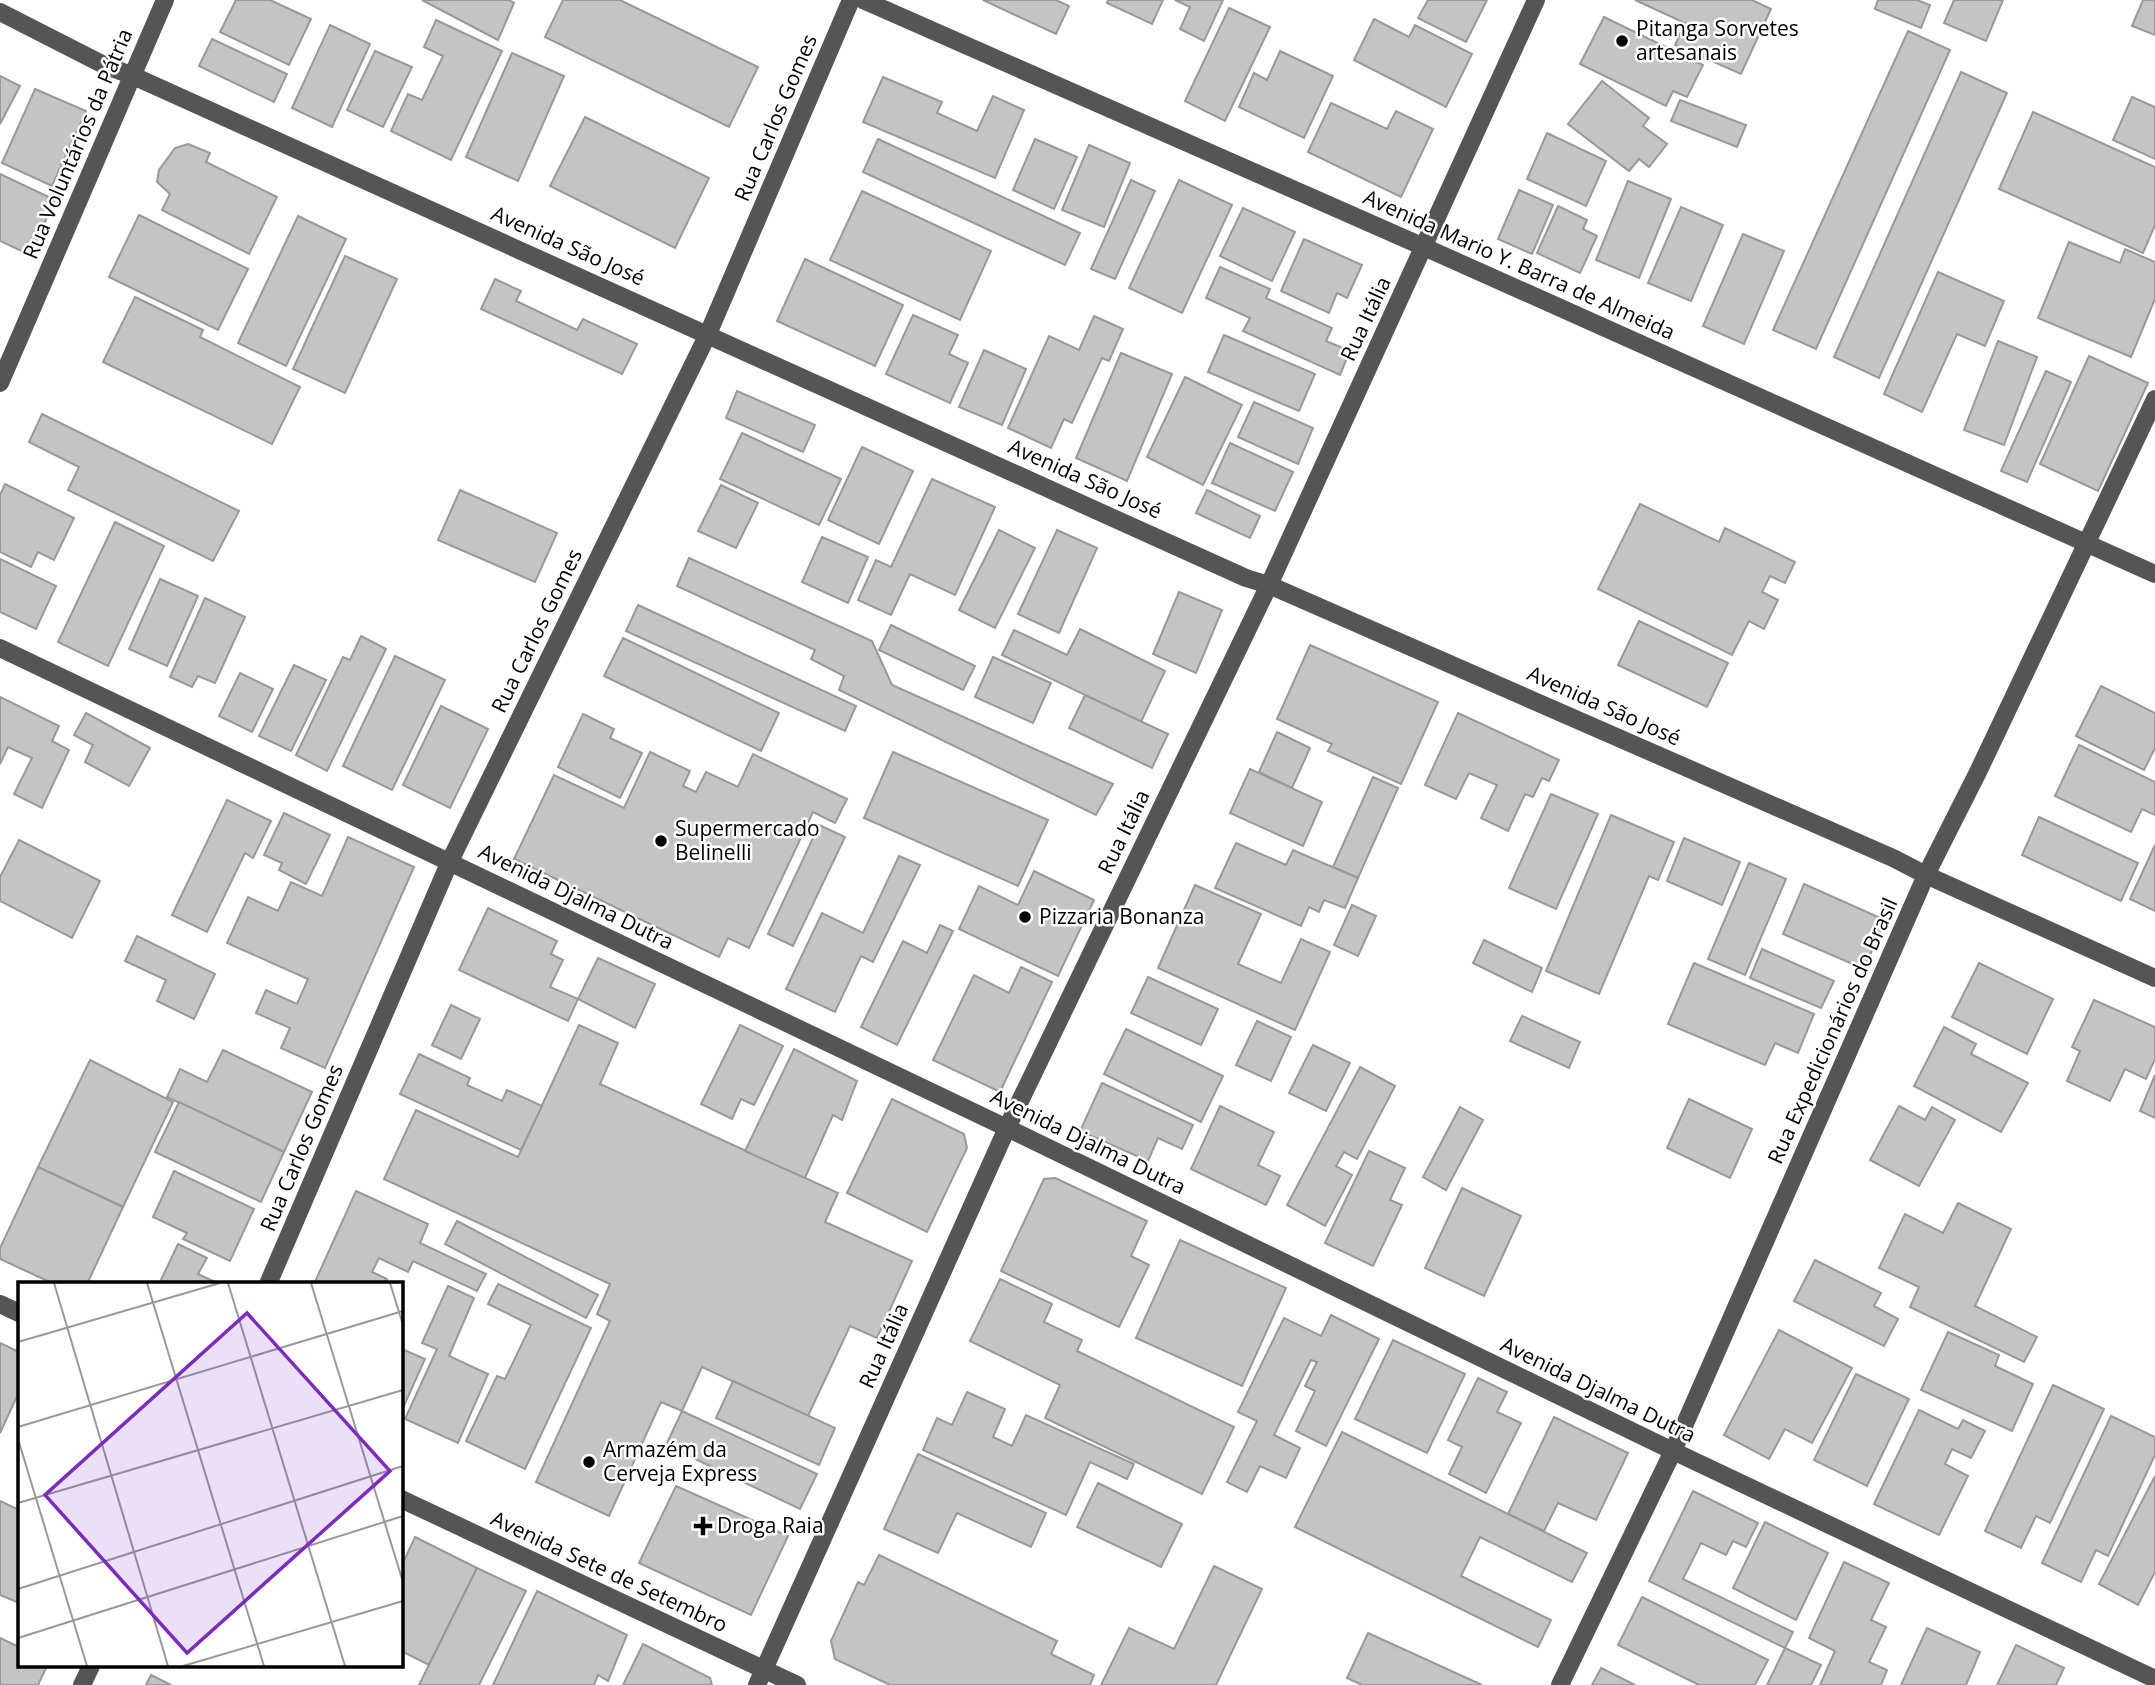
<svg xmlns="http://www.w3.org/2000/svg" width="2155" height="1685" viewBox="0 0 2155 1685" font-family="'Open Sans',sans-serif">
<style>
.building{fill:#c4c4c4;stroke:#999;stroke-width:2}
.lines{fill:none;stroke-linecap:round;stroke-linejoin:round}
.minor{stroke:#555;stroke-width:18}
.poi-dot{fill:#000;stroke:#fff;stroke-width:2.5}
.labels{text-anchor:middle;stroke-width:5;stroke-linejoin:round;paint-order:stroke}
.poi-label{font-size:21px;fill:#000;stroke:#fff;text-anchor:start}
.street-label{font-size:21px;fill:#000;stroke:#fff}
.inset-road{fill:none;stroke:#999;stroke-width:2}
.view{fill:#7b2cbf;fill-opacity:0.15;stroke:#7b2cbf;stroke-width:3.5}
.inset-edge{fill:none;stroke:#000;stroke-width:3.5}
</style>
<rect width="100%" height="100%" fill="#fff"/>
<!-- building -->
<g class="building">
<polygon points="236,0 270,0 311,19 289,65 220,32"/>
<polygon points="422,0 509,0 514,3 498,40"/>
<polygon points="563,0 620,0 758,67 729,127 545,37"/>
<polygon points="983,0 1056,0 1069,6 1056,34"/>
<polygon points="1108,0 1163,0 1152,24 1107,3"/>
<polygon points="1175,0 1223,0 1204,41 1180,29 1190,7"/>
<polygon points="1428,0 1487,0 1466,42 1418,18"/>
<polygon points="1635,0 1752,0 1771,9 1741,74 1675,45 1685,23"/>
<polygon points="1878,0 1917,0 1930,5 1921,28 1875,9"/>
<polygon points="1954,0 2003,0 1986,41 1944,23"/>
<polygon points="2143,0 2155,0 2155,35 2132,26"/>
<polygon points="1229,8 1270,27 1225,121 1185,101"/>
<polygon points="1604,17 1703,65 1687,97 1673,91 1666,106 1580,64"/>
<polygon points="1374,19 1409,37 1415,25 1472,54 1446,107 1354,60"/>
<polygon points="436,20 502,51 451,160 391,131 408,94 422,100 443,56 424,47"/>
<polygon points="330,25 370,44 332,127 292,108"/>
<polygon points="1908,31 1950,50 1816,349 1773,330"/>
<polygon points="212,39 287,74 274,102 199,66"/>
<polygon points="375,51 412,67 383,127 347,110"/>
<polygon points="1280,51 1333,76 1304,138 1239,107 1254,73 1267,80"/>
<polygon points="512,53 564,76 518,181 466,157"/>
<polygon points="1961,72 2007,93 1879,378 1834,357"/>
<polygon points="0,76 20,86 0,124"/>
<polygon points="883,77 942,102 937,113 977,131 993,96 1024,110 995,178 863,122"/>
<polygon points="1602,81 1649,118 1643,126 1667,144 1649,167 1639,159 1629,171 1568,124"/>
<polygon points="35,89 86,111 52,186 2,163"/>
<polygon points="2132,97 2155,107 2155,159 2113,140"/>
<polygon points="1680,100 1746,125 1737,147 1671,121"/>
<polygon points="1331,103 1387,129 1396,111 1433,129 1401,197 1308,152"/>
<polygon points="2033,112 2155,167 2155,225 2143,253 1999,189"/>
<polygon points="585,117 709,178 675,248 550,186"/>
<polygon points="1547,133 1606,161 1586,206 1527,179"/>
<polygon points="878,139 1080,233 1065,265 863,172"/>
<polygon points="1035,139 1077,157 1054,209 1013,190"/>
<polygon points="188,144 210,153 206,162 277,197 249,254 162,210 170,194 157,182 159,170 175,148"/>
<polygon points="1089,145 1130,163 1104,227 1062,210"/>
<polygon points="0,174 55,200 30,255 0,241"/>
<polygon points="1131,180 1155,191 1115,279 1091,269"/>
<polygon points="1179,180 1232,205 1182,313 1129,288"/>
<polygon points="1628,181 1671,199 1639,278 1596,260"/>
<polygon points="1519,190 1553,205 1532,254 1498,239"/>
<polygon points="862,191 991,251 960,320 830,260"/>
<polygon points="1558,206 1587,220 1583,229 1597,236 1580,273 1537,253"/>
<polygon points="1681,207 1723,225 1691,301 1648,283"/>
<polygon points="1243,208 1295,232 1272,281 1220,256"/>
<polygon points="139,215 248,269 218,330 109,277"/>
<polygon points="298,216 346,239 286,366 238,343"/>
<polygon points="1743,234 1784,251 1744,344 1703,326"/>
<polygon points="1304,239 1362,265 1347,298 1337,293 1329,313 1281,291"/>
<polygon points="2069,242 2120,263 2125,249 2155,262 2155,299 2131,357 2038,318"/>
<polygon points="345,256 397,279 345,393 293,369"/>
<polygon points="805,259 903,305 875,366 777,321"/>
<polygon points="1220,267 1270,289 1266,298 1332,328 1326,341 1350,351 1340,375 1243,331 1250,318 1206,298"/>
<polygon points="1938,272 2004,301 1985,346 1957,334 1922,412 1884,394"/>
<polygon points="495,279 521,291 516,301 577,330 583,319 637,344 622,374 481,309"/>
<polygon points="135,297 203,330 200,337 300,387 272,444 103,362"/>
<polygon points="913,315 958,335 949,354 968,363 950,403 886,374"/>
<polygon points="1094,316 1123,329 1109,361 1102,358 1072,423 1064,419 1051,448 1008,428 1049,336 1079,350"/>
<polygon points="1224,335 1315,374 1299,411 1208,372"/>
<polygon points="1998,341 2037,357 2004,445 1964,430"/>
<polygon points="984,350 1026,369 1002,425 959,407"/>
<polygon points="1121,353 1172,374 1127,481 1076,458"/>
<polygon points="2089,356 2148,383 2098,491 2040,464"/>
<polygon points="2046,371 2071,382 2027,482 2001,471"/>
<polygon points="1185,377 1242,405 1203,485 1147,457"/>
<polygon points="737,391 815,425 803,452 726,418"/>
<polygon points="1254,402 1313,428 1298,464 1238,437"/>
<polygon points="42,414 239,511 213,561 68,490 79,467 29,442"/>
<polygon points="742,433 841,479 819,525 720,479"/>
<polygon points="1230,443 1293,472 1275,511 1212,483"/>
<polygon points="862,447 913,471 879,544 828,520"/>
<polygon points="932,479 995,507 955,595 910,574 891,615 858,600 876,560 891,567"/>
<polygon points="5,484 74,518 54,560 38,552 31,567 0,552 0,495"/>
<polygon points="721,485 758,503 736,548 698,531"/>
<polygon points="460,490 557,533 535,582 438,540"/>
<polygon points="1207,490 1260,516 1250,538 1196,513"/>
<polygon points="1640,504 1719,542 1725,528 1795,562 1785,583 1770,576 1762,592 1778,600 1764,629 1749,621 1732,655 1598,589"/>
<polygon points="115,522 164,546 108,666 58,642"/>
<polygon points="999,530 1035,548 995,628 959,610"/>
<polygon points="1057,530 1097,548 1059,633 1018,614"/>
<polygon points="822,537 868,557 848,603 802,582"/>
<polygon points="689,558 872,641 892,685 1113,784 1096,815 839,690 844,676 811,659 815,650 677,586"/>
<polygon points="0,559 56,586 36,629 0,612"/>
<polygon points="160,579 198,596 167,666 129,649"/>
<polygon points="1179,592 1222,610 1196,673 1153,654"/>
<polygon points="205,598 245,617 215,683 198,676 192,687 170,677"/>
<polygon points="638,605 856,706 845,731 626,631"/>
<polygon points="1639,621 1728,663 1707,707 1618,665"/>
<polygon points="891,625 975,666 963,690 879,650"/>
<polygon points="1080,629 1165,671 1141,722 1002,655 1014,630 1067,655"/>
<polygon points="361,636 386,649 327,771 296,755 343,657 350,660"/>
<polygon points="623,638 779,713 761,751 604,676"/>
<polygon points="1310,645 1438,702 1401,784 1328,751 1332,744 1277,719"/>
<polygon points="395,656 445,680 392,790 343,766"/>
<polygon points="993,657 1051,683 1033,723 975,697"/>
<polygon points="294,665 326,680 291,751 259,736"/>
<polygon points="240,673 273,689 252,732 219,716"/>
<polygon points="2101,686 2155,713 2155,748 2144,770 2076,736"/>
<polygon points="1085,695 1168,734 1152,768 1069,728"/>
<polygon points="0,697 59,726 52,741 69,750 42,808 14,794 32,758 8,747 0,764"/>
<polygon points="441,706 488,729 450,808 403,785"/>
<polygon points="86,713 150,748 129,786 85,762 93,745 74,735"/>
<polygon points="1458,713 1559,760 1549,781 1542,778 1533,797 1525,794 1508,831 1481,818 1497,785 1469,773 1456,799 1425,785"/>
<polygon points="583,714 614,729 610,738 642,753 620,798 558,767"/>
<polygon points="1277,732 1310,748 1292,788 1259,772"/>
<polygon points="2079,745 2155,782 2155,815 2142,809 2131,832 2055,796"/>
<polygon points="650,752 690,771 683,786 696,792 706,772 738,787 753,754 847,799 835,823 813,812 749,948 728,938 719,957 514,859 554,775 624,808"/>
<polygon points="893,752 1048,820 1018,886 864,818"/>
<polygon points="1250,769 1322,802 1303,846 1230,813"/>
<polygon points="1373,777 1398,788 1358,878 1333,867"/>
<polygon points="1551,794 1598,814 1556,909 1509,888"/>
<polygon points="227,800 271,821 253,858 245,853 207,932 172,915"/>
<polygon points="284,813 330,835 306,884 279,870 282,863 264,855"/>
<polygon points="1611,815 1674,842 1658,880 1649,876 1599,994 1546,971"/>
<polygon points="2039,817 2138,863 2121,901 2022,855"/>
<polygon points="819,825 845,837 793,946 768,934"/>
<polygon points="348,837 414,867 325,1068 281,1048 290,1028 256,1013 266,990 297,1004 308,979 227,943 248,897 278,911 291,882 322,896"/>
<polygon points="1684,838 1740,862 1722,905 1667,881"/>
<polygon points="19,840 100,881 72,938 0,901 0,877"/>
<polygon points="1236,843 1286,865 1293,850 1358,878 1345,908 1324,900 1319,912 1309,907 1301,926 1215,888"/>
<polygon points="2155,845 2155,911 2130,899"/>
<polygon points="899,856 920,865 873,962 861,956 835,1012 786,989 822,913 863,933"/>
<polygon points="1749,863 1786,879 1745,975 1708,959"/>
<polygon points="1034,871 1094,900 1058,976 959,929 979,886 1018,905"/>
<polygon points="1804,884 1885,920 1864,969 1783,934"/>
<polygon points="1195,885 1261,914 1238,964 1281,983 1301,939 1330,952 1295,1030 1158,968"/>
<polygon points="1352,905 1376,916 1358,956 1334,945"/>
<polygon points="488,908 557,941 551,954 563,960 550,987 578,999 568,1021 459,970"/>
<polygon points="940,925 953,931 897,1045 861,1027 903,941 927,953"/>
<polygon points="137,936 215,974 194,1019 157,1001 166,980 125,961"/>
<polygon points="1484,940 1542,968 1532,992 1473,963"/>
<polygon points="1762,949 1834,981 1821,1008 1750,978"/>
<polygon points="598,958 655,984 635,1028 578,999"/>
<polygon points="1694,963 1814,1014 1798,1053 1775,1043 1765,1065 1668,1024"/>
<polygon points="1979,963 2053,999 2027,1054 1952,1017"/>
<polygon points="1021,967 1052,982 1000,1092 933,1060 974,975 1009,993"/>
<polygon points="1148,977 1218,1009 1201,1045 1131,1013"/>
<polygon points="2094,1000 2155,1027 2155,1059 2146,1079 2125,1069 2110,1101 2067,1081 2080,1051 2072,1047"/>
<polygon points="451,1005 480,1019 461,1059 432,1045"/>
<polygon points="1522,1016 1580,1042 1569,1068 1510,1041"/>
<polygon points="1257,1021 1291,1037 1271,1081 1236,1065"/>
<polygon points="579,1025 618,1043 600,1084 838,1193 825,1222 912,1261 877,1338 850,1326 808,1416 702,1367 682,1411 661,1402 609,1516 536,1482 610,1321 597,1314 610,1284 384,1179 416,1110 518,1157"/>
<polygon points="740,1025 783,1046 754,1105 741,1099 732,1119 701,1104"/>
<polygon points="1944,1027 1976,1044 1971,1054 2028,1083 2001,1132 1914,1086"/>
<polygon points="1126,1029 1223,1076 1201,1122 1104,1074"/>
<polygon points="1313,1045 1350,1063 1326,1111 1289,1093"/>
<polygon points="794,1049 857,1081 842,1120 833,1115 805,1178 745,1151"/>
<polygon points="223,1050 312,1092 284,1152 167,1097 180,1069 207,1082"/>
<polygon points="419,1054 470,1078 467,1085 502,1101 507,1090 542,1106 521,1150 400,1094"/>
<polygon points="90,1060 173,1102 123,1207 38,1167"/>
<polygon points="1360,1067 1395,1086 1357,1159 1344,1152 1336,1166 1352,1175 1325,1226 1287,1205"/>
<polygon points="2155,1075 2155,1118 2140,1111"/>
<polygon points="1102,1083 1193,1125 1182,1149 1158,1138 1148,1161 1080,1131"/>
<polygon points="892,1099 964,1134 967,1148 927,1232 847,1193"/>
<polygon points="1689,1099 1752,1129 1730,1178 1667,1148"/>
<polygon points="179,1102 284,1152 261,1202 155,1152"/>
<polygon points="1220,1106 1274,1132 1258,1165 1280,1176 1266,1205 1191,1169"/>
<polygon points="1899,1106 1925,1120 1932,1107 1955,1120 1919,1186 1870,1160"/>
<polygon points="1460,1107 1483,1120 1446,1190 1423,1177"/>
<polygon points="1369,1151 1405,1168 1390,1200 1402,1205 1373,1266 1325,1243"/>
<polygon points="38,1167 123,1207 87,1284 54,1284 0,1259 0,1248"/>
<polygon points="174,1171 254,1209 230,1261 183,1239 187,1233 153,1217"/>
<polygon points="1055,1178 1147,1221 1131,1256 1149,1265 1119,1327 1001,1271 1044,1179"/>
<polygon points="1462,1188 1521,1216 1484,1296 1425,1268"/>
<polygon points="356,1191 428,1224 420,1243 486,1274 477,1291 413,1261 408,1272 379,1258 372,1272 387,1279 385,1284 314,1284"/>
<polygon points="1958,1203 2011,1229 1975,1306 2037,1337 2024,1362 1910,1307 1919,1287 1879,1268 1905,1214 1943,1233"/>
<polygon points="457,1221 598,1295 586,1318 445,1244"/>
<polygon points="1180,1240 1286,1288 1242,1386 1136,1338"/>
<polygon points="178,1244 207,1258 198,1274 219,1284 159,1284"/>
<polygon points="1815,1260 1881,1293 1874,1306 1898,1319 1884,1346 1794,1301"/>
<polygon points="1000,1279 1052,1304 1044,1322 1082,1340 1077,1351 1234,1427 1202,1494 1045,1418 1060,1385 970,1341"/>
<polygon points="498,1284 591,1328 525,1469 466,1441 497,1376 505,1379 531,1325 488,1304"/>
<polygon points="448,1286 474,1298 449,1356 488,1374 458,1443 405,1419 437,1349 422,1343"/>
<polygon points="1331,1315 1379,1339 1326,1446 1296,1431 1315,1391 1305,1386 1317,1362 1311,1360 1274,1435 1300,1448 1286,1478 1260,1466 1247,1492 1227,1482 1257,1421 1238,1412 1284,1318 1321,1336"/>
<polygon points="1779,1330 1852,1368 1812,1443 1785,1429 1769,1459 1724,1435"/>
<polygon points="1948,1332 1999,1355 1995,1366 2033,1384 2012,1431 1921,1390"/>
<polygon points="1393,1340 1465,1374 1427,1453 1355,1419"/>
<polygon points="0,1343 19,1352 19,1392 0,1433"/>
<polygon points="402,1349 425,1359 403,1408 401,1407"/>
<polygon points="1856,1374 1909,1399 1867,1486 1814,1460"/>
<polygon points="1478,1378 1507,1392 1497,1412 1521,1423 1486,1493 1449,1474 1462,1447 1448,1440"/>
<polygon points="733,1381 835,1428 819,1465 716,1418"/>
<polygon points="2053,1385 2104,1409 2050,1523 2036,1516 2021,1548 1985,1531"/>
<polygon points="967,1392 1005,1409 993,1437 1012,1446 1026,1415 1134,1464 1127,1479 1090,1462 1066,1515 923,1450 937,1418 952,1425"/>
<polygon points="1919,1410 1958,1429 1963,1420 1985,1431 1971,1458 1952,1449 1945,1464 1968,1476 1939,1535 1874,1504"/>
<polygon points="682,1411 817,1474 800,1509 666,1445"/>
<polygon points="2111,1416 2155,1437 2155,1455 2108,1556 2096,1550 2081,1582 2042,1563"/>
<polygon points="1554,1417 1628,1453 1596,1520 1558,1503 1544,1531 1508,1514"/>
<polygon points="1342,1432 1587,1553 1572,1582 1480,1537 1461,1576 1551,1620 1538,1647 1295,1527"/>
<polygon points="918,1454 1046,1513 1031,1547 957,1513 938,1553 884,1529"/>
<polygon points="2155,1476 2155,1572 2138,1605 2099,1584"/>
<polygon points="1098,1483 1182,1524 1161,1567 1077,1527"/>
<polygon points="676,1486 788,1536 751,1615 639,1563"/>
<polygon points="1693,1491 1758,1523 1746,1547 1733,1541 1726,1555 1701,1543 1683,1579 1793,1632 1785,1648 1649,1581"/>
<polygon points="0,1501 19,1510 19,1603 0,1595"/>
<polygon points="1765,1522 1828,1553 1796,1620 1733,1588"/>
<polygon points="415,1537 477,1568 429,1665 401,1651 401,1567"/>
<polygon points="879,1555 1057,1641 1051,1654 1094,1675 1090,1685 890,1685 835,1659 831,1641 858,1582 864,1585"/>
<polygon points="1844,1562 1889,1583 1871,1620 1886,1627 1869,1662 1887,1670 1881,1685 1820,1685 1835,1651 1809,1638"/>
<polygon points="1214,1566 1262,1589 1216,1685 1101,1685 1129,1628 1174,1649"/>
<polygon points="477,1568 526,1591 479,1685 419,1685"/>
<polygon points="537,1591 627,1635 608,1681 598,1675 594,1685 493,1685"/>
<polygon points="1642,1597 1768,1660 1755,1685 1699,1685 1618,1645"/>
<polygon points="1927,1628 1980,1652 1966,1685 1901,1685"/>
<polygon points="1368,1633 1482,1685 1362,1685 1347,1678"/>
<polygon points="0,1638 19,1647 19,1666 47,1666 38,1685 0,1685"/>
<polygon points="643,1644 710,1678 712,1685 623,1685"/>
<polygon points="2016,1645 2064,1668 2056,1685 1997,1685"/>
<polygon points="1785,1648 1821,1665 1811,1685 1767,1685"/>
<polygon points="1601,1668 1635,1685 1592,1685"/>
<polygon points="151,1675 171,1685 146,1685"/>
</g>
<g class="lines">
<!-- minor -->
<g class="minor">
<polyline points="863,0 1424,247 2155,574"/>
<polyline points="0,12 104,65 131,75 1246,578 1269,585 1893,858 1926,875 2155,978"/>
<polyline points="0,383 165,0"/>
<polyline points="0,648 1007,1128 1673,1451 2155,1679"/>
<polyline points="268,1284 450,861 708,334 851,0"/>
<polyline points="0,1304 19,1313"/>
<polyline points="401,1499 797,1685"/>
<polyline points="82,1685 91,1666"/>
<polyline points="757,1685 1007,1128 1269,585 1536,0"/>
<polyline points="1560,1685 1673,1451 1926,875 1978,772 2155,399"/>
</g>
</g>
<!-- markers -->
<g class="poi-dot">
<circle cx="1622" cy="41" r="7"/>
<circle cx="661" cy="841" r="7"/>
<circle cx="1025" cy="917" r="7"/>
<circle cx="589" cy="1462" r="7"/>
<path d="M699.5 1515.5h7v7h7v7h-7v7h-7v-7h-7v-7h7z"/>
</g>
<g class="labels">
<!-- poi labels -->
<g class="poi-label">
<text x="1636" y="36">Pitanga Sorvetes<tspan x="1636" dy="24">artesanais</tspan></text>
<text x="675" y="836">Supermercado<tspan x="675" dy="24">Belinelli</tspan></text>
<text x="1039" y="924">Pizzaria Bonanza</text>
<text x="603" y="1457">Armazém da<tspan x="603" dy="24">Cerveja Express</tspan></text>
<text x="717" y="1533">Droga Raia</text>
</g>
<!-- street labels -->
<g class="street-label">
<text transform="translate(776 118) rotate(-67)" y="7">Rua Carlos Gomes</text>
<text transform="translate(78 144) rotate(-67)" y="7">Rua Voluntários da Pátria</text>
<text transform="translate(568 246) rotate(24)" y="7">Avenida São José</text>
<text transform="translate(1519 265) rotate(24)" y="7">Avenida Mario Y. Barra de Almeida</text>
<text transform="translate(1366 319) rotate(-65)" y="7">Rua Itália</text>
<text transform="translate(1085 479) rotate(24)" y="7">Avenida São José</text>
<text transform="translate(537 631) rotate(-64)" y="7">Rua Carlos Gomes</text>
<text transform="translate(1604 706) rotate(24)" y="7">Avenida São José</text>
<text transform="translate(1124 832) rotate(-64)" y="7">Rua Itália</text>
<text transform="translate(576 897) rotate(26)" y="7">Avenida Djalma Dutra</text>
<text transform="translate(1833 1031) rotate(-66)" y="7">Rua Expedicionários do Brasil</text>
<text transform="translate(1088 1142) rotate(26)" y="7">Avenida Djalma Dutra</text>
<text transform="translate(302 1148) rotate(-67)" y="7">Rua Carlos Gomes</text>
<text transform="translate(884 1346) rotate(-66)" y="7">Rua Itália</text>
<text transform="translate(1598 1390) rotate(26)" y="7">Avenida Djalma Dutra</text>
<text transform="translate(609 1572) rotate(25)" y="7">Avenida Sete de Setembro</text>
</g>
</g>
<!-- overview -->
<g transform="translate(18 1282)">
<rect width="385" height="385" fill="#fff"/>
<path class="inset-road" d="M36 1 150 384M129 1 246 384M210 1 327 384M293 1 385 300M372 1 385 43M0 60 202 1M0 145 385 29M0 157 69 384M0 221 385 108M0 307 385 184M0 356 385 234M165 384 385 319"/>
<path class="view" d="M229 31 372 189 169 371 27 213Z"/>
<rect width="385" height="385" class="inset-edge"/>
</g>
</svg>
